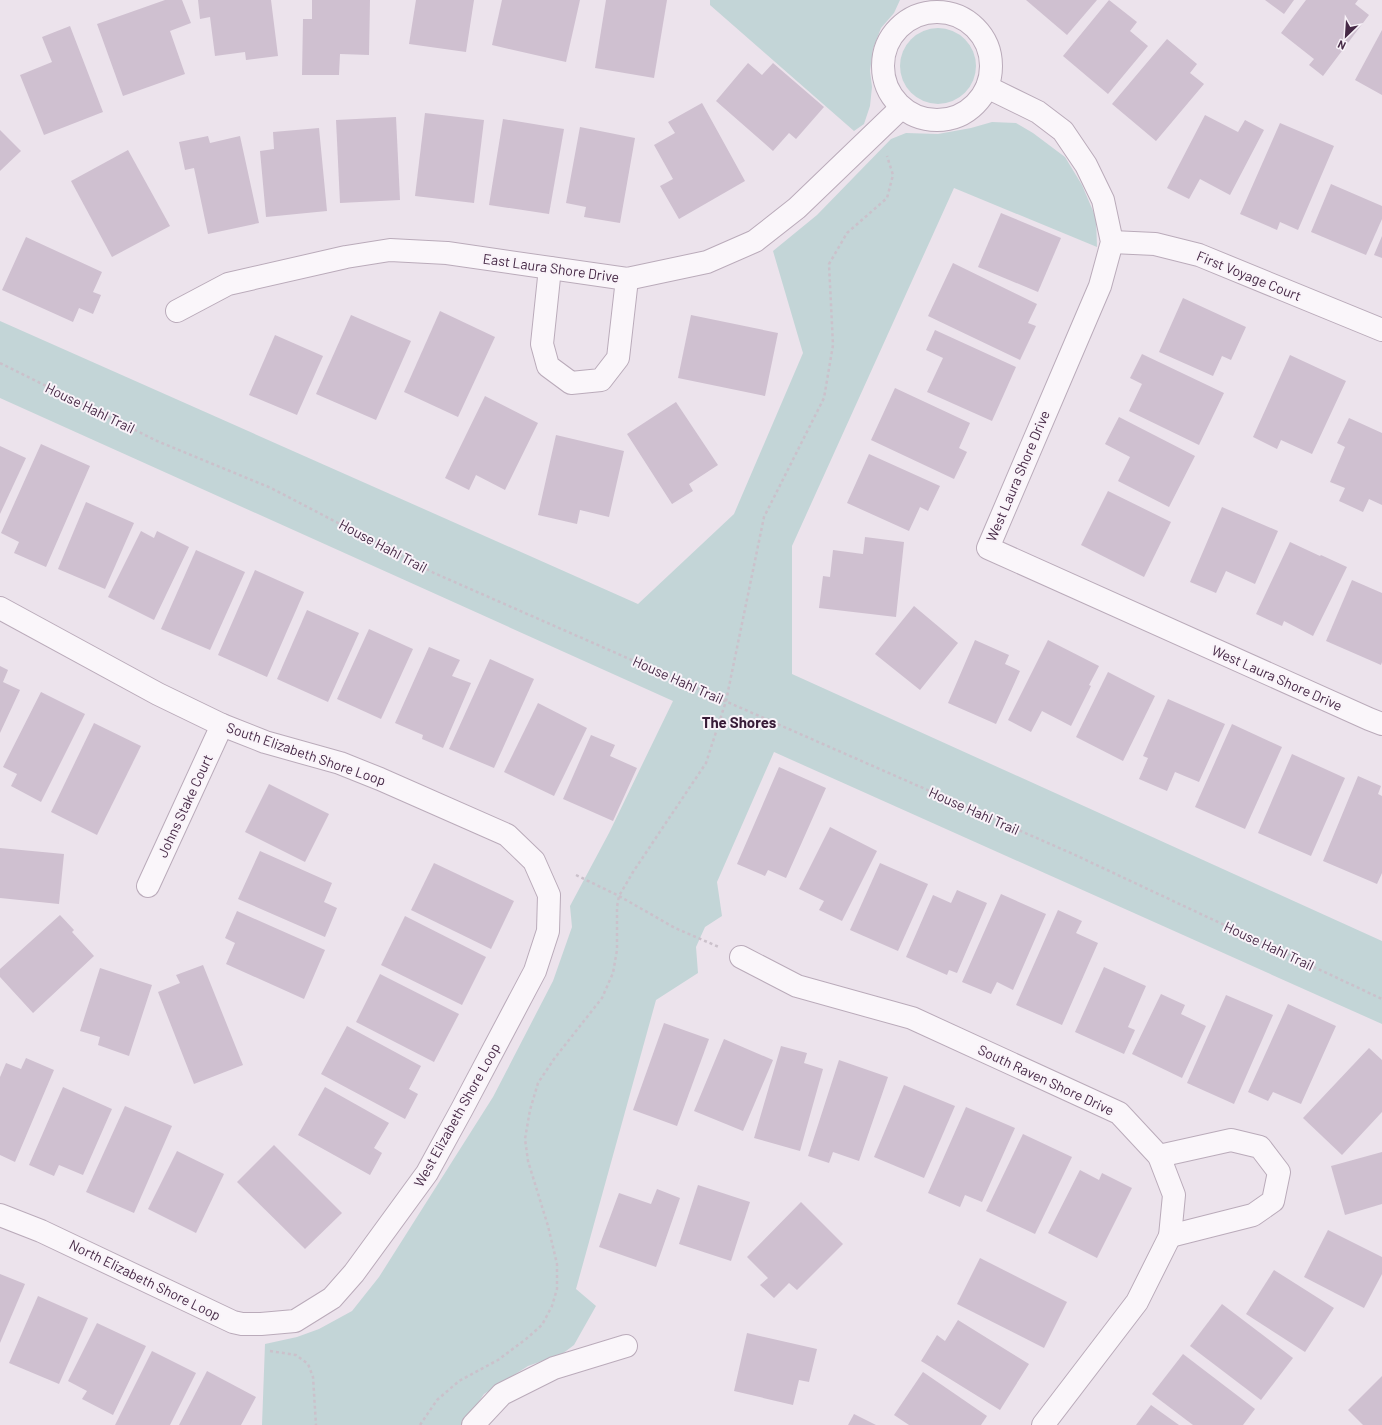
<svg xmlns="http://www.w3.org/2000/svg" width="1382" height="1425" viewBox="0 0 1382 1425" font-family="Barlow,sans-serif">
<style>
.green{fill:#c3d5d7}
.building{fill:#cfc0d0}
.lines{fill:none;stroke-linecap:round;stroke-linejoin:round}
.minor-casing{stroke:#baabba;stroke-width:24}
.path{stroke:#cbc1cb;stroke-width:2.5;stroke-dasharray:3 3;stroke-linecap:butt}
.minor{stroke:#faf6fa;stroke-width:22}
.labels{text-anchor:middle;stroke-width:4;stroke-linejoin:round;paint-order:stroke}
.street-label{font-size:14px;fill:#462946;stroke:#f9f3f9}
.neighbourhood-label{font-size:15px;font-weight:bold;fill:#371b37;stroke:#f9f3f9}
</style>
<rect width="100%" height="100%" fill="#ece3ec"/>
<!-- green -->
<g class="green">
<polygon points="710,0 900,0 894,13 881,28 873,49 870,71 872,87 870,106 864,124 854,131 710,5"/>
<circle cx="938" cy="66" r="38"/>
<polygon points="992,122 1016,123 1033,133 1065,157 1082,185 1096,218 1097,247 954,188 792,546 792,674 1382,941 1382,1024 774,752 717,882 722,916 705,927 696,947 698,973 656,1000 576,1289 596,1306 574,1345 562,1354 528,1366 484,1394 463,1425 262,1425 265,1344 297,1337 319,1329 352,1311 379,1277 493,1097 553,981 572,927 570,906 609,833 673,701 0,398 0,321 638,604 734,514 803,353 773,251 817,215 891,139 906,133 938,134 971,128"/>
</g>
<!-- building -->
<g class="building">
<polygon points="165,0 182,0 191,23 170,31 185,74 123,96 97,24"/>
<polygon points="198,0 271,0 278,56 246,60 245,52 215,56 210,17 200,19"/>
<polygon points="312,0 370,0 369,55 340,54 339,75 302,75 303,19 312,19"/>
<polygon points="416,0 474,0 466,52 409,44"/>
<polygon points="502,0 580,0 566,62 492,45"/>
<polygon points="606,0 667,0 654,78 595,68"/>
<polygon points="1026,0 1097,0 1067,35"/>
<polygon points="1109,0 1137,22 1130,31 1148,46 1108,94 1063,56"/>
<polygon points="1265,0 1294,0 1284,14"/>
<polygon points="1306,0 1358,0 1355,4 1369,15 1323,76 1309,65 1314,59 1281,33"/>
<polygon points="70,26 103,112 44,135 20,75 52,62 42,37"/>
<polygon points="1382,30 1382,95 1355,80"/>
<polygon points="1167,39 1197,64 1190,73 1204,84 1156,141 1112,104"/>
<polygon points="748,63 762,75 773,63 824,107 796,139 789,133 773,151 716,101"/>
<polygon points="702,103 745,181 679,219 660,186 673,179 654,145 675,133 668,122"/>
<polygon points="425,113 484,120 474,203 415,196"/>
<polygon points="1205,115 1238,132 1245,120 1264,130 1230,195 1200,179 1189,199 1167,188"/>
<polygon points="396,117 400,200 340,203 336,120"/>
<polygon points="503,119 564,129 549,214 489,205"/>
<polygon points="1280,123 1334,146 1298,230 1280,222 1277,230 1240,214"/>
<polygon points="580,127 635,138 620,223 584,217 586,207 566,203"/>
<polygon points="319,128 327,211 266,217 260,151 274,149 273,132"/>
<polygon points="0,130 21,151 0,171"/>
<polygon points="208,136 210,143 240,136 259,223 208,234 194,168 185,170 179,142"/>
<polygon points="128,150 170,226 112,257 71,181"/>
<polygon points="1331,184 1382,206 1382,219 1366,255 1311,232"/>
<polygon points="1001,213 1061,238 1038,292 978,267"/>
<polygon points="1382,236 1382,258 1374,255"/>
<polygon points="26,237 102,272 93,292 101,295 93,314 79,308 73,322 2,290"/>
<polygon points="953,263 1037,304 1028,323 1036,326 1020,360 928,316"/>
<polygon points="1183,298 1246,327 1231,360 1222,356 1213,376 1159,352"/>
<polygon points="440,311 495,337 458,417 404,392"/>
<polygon points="351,315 411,341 376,420 316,394"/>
<polygon points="691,315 778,333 765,396 678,378"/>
<polygon points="935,330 1016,367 992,421 927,392 943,358 926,350"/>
<polygon points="275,335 323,356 297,415 249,395"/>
<polygon points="1142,354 1224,393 1199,445 1129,411 1142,384 1130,378"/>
<polygon points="1290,355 1346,381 1312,454 1281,440 1277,449 1253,437"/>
<polygon points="895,388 970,423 959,448 967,452 954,479 871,440"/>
<polygon points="485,396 538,423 505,490 476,475 469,490 445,478"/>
<polygon points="676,402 718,465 689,484 693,491 672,504 627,434"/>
<polygon points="1119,417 1195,456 1169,507 1118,481 1130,457 1105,444"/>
<polygon points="1349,418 1382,433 1382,505 1369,499 1363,512 1339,501 1345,488 1330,482 1345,447 1337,443"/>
<polygon points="556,435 624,451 609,517 580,510 577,524 538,515"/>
<polygon points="41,444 90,466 46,567 14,553 19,542 1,533"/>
<polygon points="0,446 26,458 0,514"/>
<polygon points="869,454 940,486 928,511 920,507 909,531 847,503"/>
<polygon points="1108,491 1171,522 1144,577 1081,545"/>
<polygon points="86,502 134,523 105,589 58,569"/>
<polygon points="1222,507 1278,531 1255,584 1226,571 1216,593 1190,582"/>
<polygon points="141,531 154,538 157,531 189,547 154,620 108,597"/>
<polygon points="865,537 904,542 896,617 819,608 823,576 830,577 833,550 863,554"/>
<polygon points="1290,542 1320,556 1321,555 1347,567 1313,636 1284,621 1282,626 1256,614"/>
<polygon points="196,550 245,572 210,650 161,629"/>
<polygon points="255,570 304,592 267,677 218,655"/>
<polygon points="1352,580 1382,593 1382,662 1381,665 1326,641"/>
<polygon points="914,606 958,643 920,690 875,654"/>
<polygon points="307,610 359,633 328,702 277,679"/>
<polygon points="369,629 413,649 381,719 337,699"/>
<polygon points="975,640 1009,655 1005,664 1020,671 996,724 948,703"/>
<polygon points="1048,640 1099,666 1089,685 1091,686 1071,726 1042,711 1031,732 1008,720"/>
<polygon points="429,647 460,660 452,676 471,683 443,748 422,739 423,735 395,723"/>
<polygon points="490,659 534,679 494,768 449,749"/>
<polygon points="0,666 8,670 3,682 20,690 0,733"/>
<polygon points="1108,672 1155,696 1123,761 1076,737"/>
<polygon points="41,692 85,714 41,802 11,786 17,774 3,767"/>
<polygon points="1168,699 1225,724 1199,782 1175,772 1167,791 1139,779 1148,758 1143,756"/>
<polygon points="538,703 587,728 554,796 504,772"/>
<polygon points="94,723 141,746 97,835 51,812"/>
<polygon points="1232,724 1282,747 1245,829 1195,807"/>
<polygon points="591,735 615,745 610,756 637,768 613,821 563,799"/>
<polygon points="1292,754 1345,778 1311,856 1258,833"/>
<polygon points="779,767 826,788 786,878 768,870 765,876 737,864"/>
<polygon points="1358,776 1381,786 1378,794 1382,796 1382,873 1377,884 1323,861"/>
<polygon points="269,784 329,814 305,862 245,832"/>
<polygon points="830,827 877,851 842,921 819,910 824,901 799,889"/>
<polygon points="0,848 64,854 59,904 0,898"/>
<polygon points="260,851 332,883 324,902 337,908 325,937 238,899"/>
<polygon points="434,863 514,901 491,949 411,910"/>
<polygon points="880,863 928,884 898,951 850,930"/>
<polygon points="957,890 987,903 957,973 949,970 947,975 906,957 933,895 951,903"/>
<polygon points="1001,894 1046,914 1013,990 997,982 991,994 962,982"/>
<polygon points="1058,910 1082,921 1076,933 1098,943 1062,1025 1016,1005"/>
<polygon points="237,911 325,950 304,999 226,964 235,943 225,938"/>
<polygon points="60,915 74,930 72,932 94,956 33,1013 0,977 0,969"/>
<polygon points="405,916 486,957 462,1005 381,965"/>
<polygon points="203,965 243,1065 194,1084 158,992 180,983 176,975"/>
<polygon points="1104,967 1146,986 1128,1027 1135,1030 1124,1054 1075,1032"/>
<polygon points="100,968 152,985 129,1056 98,1045 100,1037 80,1031"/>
<polygon points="380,974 459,1014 434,1062 356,1022"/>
<polygon points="1161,994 1185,1005 1181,1014 1206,1026 1182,1078 1132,1054"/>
<polygon points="1226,995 1273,1015 1234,1104 1187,1083"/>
<polygon points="1288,1004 1336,1026 1301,1104 1273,1092 1268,1101 1248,1092"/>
<polygon points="664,1023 709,1039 677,1126 633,1110"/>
<polygon points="347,1026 421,1066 409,1089 418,1094 405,1119 321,1074"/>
<polygon points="724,1039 773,1060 743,1131 694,1111"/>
<polygon points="781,1046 807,1053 804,1063 823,1069 800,1151 754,1138"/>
<polygon points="1369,1048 1382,1060 1382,1112 1342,1155 1303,1118"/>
<polygon points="26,1058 54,1070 15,1162 0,1155 0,1077 6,1063 21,1069"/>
<polygon points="839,1060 888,1077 859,1161 833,1152 829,1163 808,1156"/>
<polygon points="904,1085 955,1106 924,1178 874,1157"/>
<polygon points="63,1087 112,1109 83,1175 59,1165 54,1176 29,1165"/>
<polygon points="325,1087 389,1123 374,1148 382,1153 370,1175 298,1135"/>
<polygon points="125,1106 172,1126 134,1213 86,1192"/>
<polygon points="966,1107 1015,1128 982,1202 965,1195 960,1207 928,1193"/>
<polygon points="1023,1134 1072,1157 1035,1234 986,1211"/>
<polygon points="274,1145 342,1213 305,1249 237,1182"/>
<polygon points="177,1151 224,1174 196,1233 148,1209"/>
<polygon points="1382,1152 1382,1204 1345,1215 1331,1166"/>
<polygon points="1080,1170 1099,1180 1102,1173 1132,1188 1097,1258 1048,1233"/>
<polygon points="698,1185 750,1202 731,1261 679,1244"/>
<polygon points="657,1189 680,1198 656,1267 599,1247 619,1193 651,1204"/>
<polygon points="801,1202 843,1244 797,1290 789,1283 774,1298 760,1285 768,1278 747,1257"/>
<polygon points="1328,1230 1382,1257 1382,1274 1364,1308 1304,1277"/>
<polygon points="980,1258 1067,1302 1044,1348 957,1304"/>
<polygon points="1274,1270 1334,1308 1305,1352 1246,1314"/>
<polygon points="0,1274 25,1284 0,1343"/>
<polygon points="38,1296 88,1318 59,1384 9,1363"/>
<polygon points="1222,1304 1293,1358 1261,1400 1190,1346"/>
<polygon points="958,1320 1029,1364 1000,1410 921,1361 937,1335 945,1341"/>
<polygon points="97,1323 146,1346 113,1415 82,1399 87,1391 68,1381"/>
<polygon points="747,1333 817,1349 809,1382 799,1380 793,1405 734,1391"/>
<polygon points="152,1351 196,1373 170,1425 115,1425"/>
<polygon points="1183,1354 1255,1409 1243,1425 1193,1425 1152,1394"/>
<polygon points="207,1371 256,1397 241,1425 179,1425"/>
<polygon points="923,1372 987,1416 981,1425 909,1425 894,1415"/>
<polygon points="1382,1376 1382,1425 1363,1425 1348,1410"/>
<polygon points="1151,1405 1179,1425 1136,1425"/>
<polygon points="854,1414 876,1425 848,1425"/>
</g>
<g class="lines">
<defs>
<g id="minor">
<circle cx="937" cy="66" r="54"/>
<polyline points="987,87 1038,112 1063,131 1086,165 1103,200 1112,242 1100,286 988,548 1369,719 1382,724"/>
<polyline points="1112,242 1155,244 1199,255 1382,330"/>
<polyline points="550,268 542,344 548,366 571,383 601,380 618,358 627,279"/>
<polyline points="177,311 228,284 346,257 390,250 447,253 627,279 707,262 755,241 797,208 901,108"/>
<polyline points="0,608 158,694 222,725 265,742 340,763 380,779 507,835 534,861 549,895 548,931 535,971 462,1109 427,1173 354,1273 332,1298 295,1321 261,1324 242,1324 233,1322 41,1231 0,1215"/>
<polyline points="148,886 222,725"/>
<polyline points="741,957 797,986 912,1018 1119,1113 1159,1156 1174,1195 1170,1236 1137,1302 1043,1425"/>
<polyline points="1159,1156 1231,1140 1260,1147 1279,1172 1273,1201 1253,1215 1170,1236"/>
<polyline points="473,1425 502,1394 554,1368 626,1346"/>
</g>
</defs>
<!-- minor casing -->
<use href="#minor" class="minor-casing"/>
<!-- path -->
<g class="path">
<polyline points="0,363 157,441 271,488 434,573 1073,854 1382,999"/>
<polyline points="576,875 619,896 675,928 719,947"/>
<polyline points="270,1351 296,1355 308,1364 313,1377 316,1425"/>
<polyline points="420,1425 437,1400 459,1381 498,1360 526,1339 542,1325 552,1306 557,1289 557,1264 548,1226 528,1161 525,1139 530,1110 538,1083 554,1059 602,998 613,973 617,950 617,907 619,896 633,872 706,763 726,701 764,517 824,398 833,345 829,264 847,233 887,198 893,175 887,156"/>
</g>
<!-- minor -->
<use href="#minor" class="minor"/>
</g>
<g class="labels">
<!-- street labels -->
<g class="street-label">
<text transform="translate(551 268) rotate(8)" y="5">East Laura Shore Drive</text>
<text transform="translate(1249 276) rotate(22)" y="5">First Voyage Court</text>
<text transform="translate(90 408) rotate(26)" y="5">House Hahl Trail</text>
<text transform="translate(1018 476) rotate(-67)" y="5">West Laura Shore Drive</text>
<text transform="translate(383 546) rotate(28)" y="5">House Hahl Trail</text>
<text transform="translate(1277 678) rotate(24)" y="5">West Laura Shore Drive</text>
<text transform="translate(678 680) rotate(24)" y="5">House Hahl Trail</text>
<text transform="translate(306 754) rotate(19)" y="5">South Elizabeth Shore Loop</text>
<text transform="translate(185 806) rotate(-65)" y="5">Johns Stake Court</text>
<text transform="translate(974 811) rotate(24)" y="5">House Hahl Trail</text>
<text transform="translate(1269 946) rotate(25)" y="5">House Hahl Trail</text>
<text transform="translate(1046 1080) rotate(25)" y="5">South Raven Shore Drive</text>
<text transform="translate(457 1115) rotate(-61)" y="5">West Elizabeth Shore Loop</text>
<text transform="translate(145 1280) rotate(26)" y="5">North Elizabeth Shore Loop</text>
</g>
<!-- neighbourhood labels -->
<g class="neighbourhood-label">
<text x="739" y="728">The Shores</text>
</g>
</g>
<!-- north arrow -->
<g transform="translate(1346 36) rotate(205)" stroke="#f9f3f9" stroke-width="3" paint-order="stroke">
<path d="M0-3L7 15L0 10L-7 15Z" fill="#462946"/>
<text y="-6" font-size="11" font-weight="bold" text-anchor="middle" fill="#462946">N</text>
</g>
</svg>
